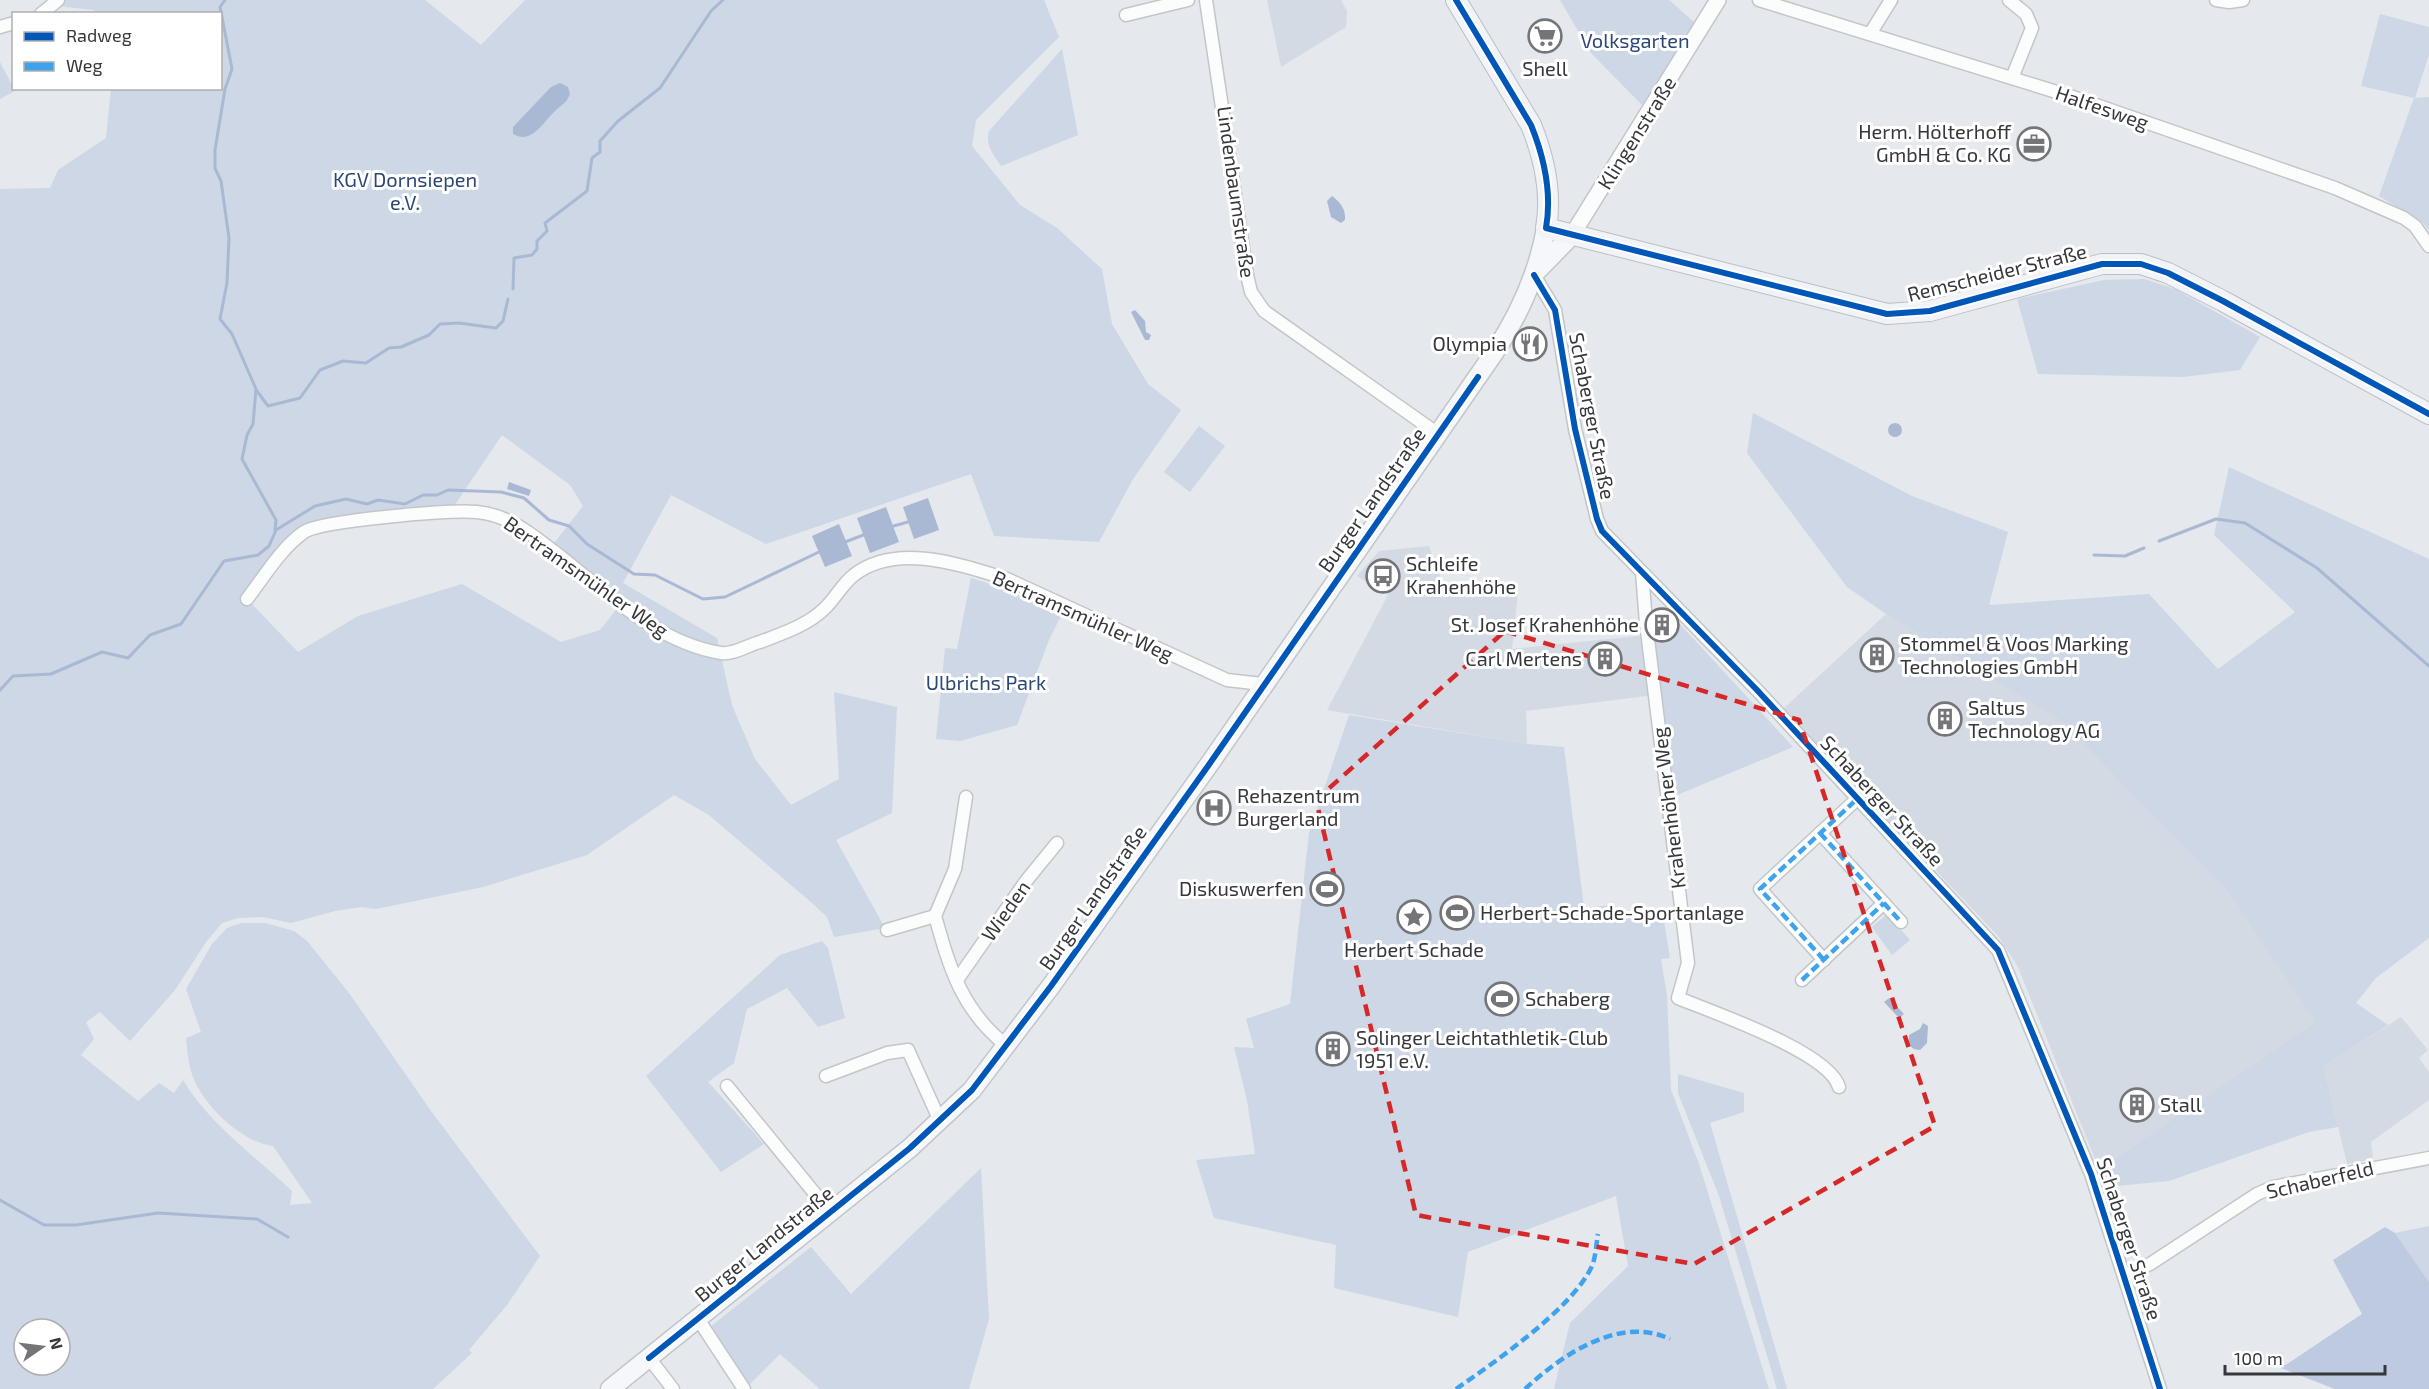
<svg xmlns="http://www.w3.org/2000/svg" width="2429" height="1389" viewBox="0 0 2429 1389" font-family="'Exo 2',sans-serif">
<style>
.built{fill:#d4dae4}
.green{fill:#cdd7e5;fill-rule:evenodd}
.forest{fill:#bdcadf}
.water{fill:#aab9d3}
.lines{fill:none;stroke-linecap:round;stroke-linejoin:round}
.stream{stroke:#aab9d3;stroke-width:3}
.minor-casing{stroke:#c3c6c9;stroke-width:15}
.tertiary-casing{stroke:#c3c6c9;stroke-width:18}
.secondary-casing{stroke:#c3c6c9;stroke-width:21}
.primary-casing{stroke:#bbbfc7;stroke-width:22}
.minor{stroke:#fbfcfc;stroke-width:12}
.tertiary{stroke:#fbfcfc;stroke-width:15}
.secondary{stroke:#f6f7fa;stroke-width:18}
.primary{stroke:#f1f3f7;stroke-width:20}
.quiet{stroke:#3ea3ec;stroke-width:4.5;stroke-dasharray:9 4.5;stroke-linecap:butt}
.cycleway-casing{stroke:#fff;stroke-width:10}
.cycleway{stroke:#0057b8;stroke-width:6}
.marked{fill:none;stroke:#d62828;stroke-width:4.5;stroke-dasharray:12 8;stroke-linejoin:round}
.labels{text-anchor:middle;stroke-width:6;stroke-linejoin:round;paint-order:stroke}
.park-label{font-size:20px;fill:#2b4776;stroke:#fff}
.poi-label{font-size:20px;fill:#35373a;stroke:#fff;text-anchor:start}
.street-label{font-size:20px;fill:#35373a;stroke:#fff}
</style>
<rect width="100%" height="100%" fill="#e5e8ec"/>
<!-- built -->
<g class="built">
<polygon points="1267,0 1341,0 1347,11 1346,27 1281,67"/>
<polygon points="1429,546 1442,582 1518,593 1512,649 1647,635 1655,695 1526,711 1527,744 1327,710 1388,595 1357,576 1379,551"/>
<polygon points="1886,614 2062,720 2229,893 2317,1022 2099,1169 2018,967 1999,937 1783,709"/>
<polygon points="2401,1017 2428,1050 2419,1058 2429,1072 2429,1100 2371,1142 2373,1159 2347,1164 2324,1067"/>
</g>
<!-- green -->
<g class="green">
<path d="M62 0H425L481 45 525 0H1044L1059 37 976 120 972 146 1020 205 1057 228 1102 269 1112 324 1148 384 1181 410 1133 479 1099 542 994 536 971 474 766 544 671 495 623 583 717 638 732 705 755 759 791 805 839 779 834 692 897 707 892 813 836 840 885 928 834 937 827 917 812 903 709 815 674 795 587 855 483 887 376 909 361 907 335 911 291 923 263 917 238 918 222 923 206 942 175 990 130 1041 100 1012 86 1022 94 1039 81 1055 138 1101 159 1083 174 1093 183 1080C209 1124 255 1156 292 1191L290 1205 312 1203 273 1146C242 1143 199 1102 191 1071 188 1060 187 1049 186 1038L201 1032 186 989 212 944 227 928 241 923H265L294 931 307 941 349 993 431 1111 540 1256 507 1305 469 1350 472 1353 433 1389H0V189L50 188 58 170 106 138 111 89 220 88V14L95 13 94 10 57 6ZM502 435 570 485 583 506 552 546 623 601 600 630 561 642 462 584 358 616 298 652 250 602 306 526 452 509ZM24 1329H60V1365H24Z"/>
<polygon points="1560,0 1669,0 1695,23 1642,105 1591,53"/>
<polygon points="2380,14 2429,27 2429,55 2415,98 2429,97 2429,230 2421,221 2379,196 2414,98 2361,86"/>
<path d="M1062 49 1078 135 1001 166C993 154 985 145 989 131Z"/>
<polygon points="0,62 15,91 0,99"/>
<polygon points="2144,279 2175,289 2260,337 2240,370 2183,377 2038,374 2017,299 2104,280"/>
<polygon points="1753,413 1912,496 2008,532 1989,605 2149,594 2218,669 2295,612 2214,535 2229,467 2429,559 2429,938 2376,978 2356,1003 2388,1025 2324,1067 2338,1127 2309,1132 2169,1181 2105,1187 2099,1169 2316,1022 2229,893 2062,721 1886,614 1847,587 1747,453"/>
<polygon points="1199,426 1225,446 1190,492 1164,472"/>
<polygon points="971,578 999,587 1062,614 1049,640 1017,725 960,741 936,739 945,648 957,649"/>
<polygon points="1668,611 1793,747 1677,795 1670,772 1649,620"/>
<polygon points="1349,715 1527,744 1564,747 1584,908 1612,905 1614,916 1662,909 1670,958 1661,959 1667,996 1671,1090 1699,1164 1769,1389 1554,1389 1570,1323 1628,1266 1616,1196 1468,1252 1458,1317 1334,1288 1336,1245 1214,1218 1196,1160 1255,1154 1247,1100 1234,1047 1254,1048 1246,1019 1290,1004 1309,833"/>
<polygon points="1887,914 1910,940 1892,955 1872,927"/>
<polygon points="822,941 828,948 845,1018 818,1027 787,988 747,1009 734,1063 708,1082 764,1144 721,1172 646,1076 780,955"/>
<polygon points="1678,1074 1744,1093 1744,1112 1710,1123 1787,1389 1777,1389 1719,1196 1678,1093"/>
<polygon points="981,1168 989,1319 969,1389 820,1389 780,1354 748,1386 710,1327 811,1247 851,1294"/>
<polygon points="2429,1226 2429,1282 2395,1233"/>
</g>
<!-- forest -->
<polygon class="forest" points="2385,1227 2395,1233 2429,1282 2429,1389 2335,1389 2281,1368 2362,1314 2333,1260"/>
<!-- water -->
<g class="water">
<path d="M560 83 568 87 570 94C566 104 562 104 555 111 543 122 532 145 513 134V127L551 87Z"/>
<path d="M1332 196C1340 202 1346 209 1345 220L1341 223 1331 217 1327 201Z"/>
<polygon points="1135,310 1145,321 1146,332 1151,335 1149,340 1145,340 1131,312"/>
<circle cx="1895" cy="430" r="7"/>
<polygon points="509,482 531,490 529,496 507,489"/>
<polygon points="928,498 939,530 914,539 903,507"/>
<polygon points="886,507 899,542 870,553 857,518"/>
<polygon points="839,524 852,556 825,567 812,536"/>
<polygon points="1889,998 1904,1014 1899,1018 1884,1002"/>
<polygon points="1923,1023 1928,1026 1927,1043 1920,1050 1914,1049 1909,1045 1909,1035 1920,1029"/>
</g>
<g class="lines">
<!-- stream -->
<g class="stream">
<polyline points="225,0 220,7 232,69 225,89 215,150 215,168 221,181 229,238 227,283 220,319 232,334 256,389 253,424 247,435 242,459 276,520 275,530"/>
<polyline points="513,289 514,258 532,255 537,249 537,241 547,231 545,223 587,191 592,158 600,152 600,141 618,121 660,88 711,11 723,0"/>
<polyline points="257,391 268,406 300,398 320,370 343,361 366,363 389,348 401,347 429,335 440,324 459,323 496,328 503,321 508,299"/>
<polyline points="890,527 908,522"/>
<polyline points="2159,541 2216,519 2245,523 2317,568 2429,666"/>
<polyline points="845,542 866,534"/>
<polyline points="2094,555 2125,556 2144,548"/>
<polyline points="0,690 13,676 51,674 102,652 128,658 150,635 181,624 224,561 258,555 269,546 276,530 315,506 346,499 367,504 378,500 405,504 423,495 437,495 448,490 501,492 524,498 549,520 569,526 587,544 634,574 655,575 703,599 725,597 821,551"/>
<polyline points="0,1200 44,1225 76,1225 158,1213 257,1219 288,1237"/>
</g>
<defs>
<g id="minor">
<polyline points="1206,0 1247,275 1251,292 1264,311 1438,434"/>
<polyline points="1759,0 2076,98 2335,188 2404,218 2415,226 2429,246"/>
<polyline points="2009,0 2026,14 2032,28 2012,78"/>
<polyline points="2216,0 2229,2 2243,0"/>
<polyline points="41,14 58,0"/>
<polyline points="1126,15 1188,0"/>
<polyline points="0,27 14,23"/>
<polyline points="1870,34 1891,0"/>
<polyline points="1534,275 1555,310 1575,429 1597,519 1602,531 1757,690 1998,950 2091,1174 2160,1389"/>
<path d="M1642 572 1646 623 1688 963 1678 998C1712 1012 1829 1052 1839 1087"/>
<path d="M247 599C264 577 281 548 304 532 323 520 450 510 477 512 509 515 531 534 556 553 605 591 657 643 721 653 733 655 748 645 760 642 781 634 808 625 824 609 835 599 842 584 854 575 897 542 961 565 1007 579L1227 680 1262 684"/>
<path d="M966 797 955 869 935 916C950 969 962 1011 1007 1046"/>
<polyline points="1820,833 1901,922"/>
<polyline points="887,930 935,916"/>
<polyline points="1824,960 1760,889 1857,799"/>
<polyline points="957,980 1026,881 1057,843"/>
<polyline points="1802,980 1884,903"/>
<polyline points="826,1076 887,1053 908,1050 940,1121"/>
<polyline points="727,1086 830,1212"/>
<polyline points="2125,1275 2150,1264 2257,1194 2273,1187 2429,1158"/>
<polyline points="698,1319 744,1389"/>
<polyline points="649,1358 673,1389"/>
</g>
<polyline id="tertiary" points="1572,235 1718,0"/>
<g id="secondary">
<polyline points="1535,273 1572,235"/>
<path d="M610 1389 910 1148 972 1090 1051 986 1208 766 1494 353C1519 315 1538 274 1546 228"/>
</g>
<path id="primary" d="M1456 0 1531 125C1544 157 1552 194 1546 228L1887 314 1930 311 2102 264H2141L2168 273 2223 301 2429 414"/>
</defs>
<!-- minor casing -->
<use href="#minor" class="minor-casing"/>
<!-- tertiary casing -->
<use href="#tertiary" class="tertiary-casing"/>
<!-- secondary casing -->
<use href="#secondary" class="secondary-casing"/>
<!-- primary casing -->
<use href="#primary" class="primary-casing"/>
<!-- minor -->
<use href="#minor" class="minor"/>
<!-- tertiary -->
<use href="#tertiary" class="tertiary"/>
<!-- secondary -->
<use href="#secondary" class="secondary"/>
<!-- primary -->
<use href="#primary" class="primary"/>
<!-- quiet -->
<g class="quiet">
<polyline points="1820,833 1901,922"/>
<polyline points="1824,960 1760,889 1857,799"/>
<polyline points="1802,980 1884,903"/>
<path d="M1456 1389C1495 1362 1573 1308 1592 1266 1596 1256 1596 1245 1598 1234"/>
<path d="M1525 1389C1561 1356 1618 1315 1670 1339"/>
</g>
<defs>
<g id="cycleway">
<path d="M1456 0 1531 125C1544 157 1552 194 1546 228L1887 314 1930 311 2102 264H2141L2168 273 2223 301 2429 414"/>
<polyline points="1534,275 1555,310 1575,429 1597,519 1602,531 1757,690 1998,950 2091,1174 2160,1389"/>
<polyline points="649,1358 910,1148 972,1090 1051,986 1208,766 1478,377"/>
</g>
</defs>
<!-- cycleway casing -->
<use href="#cycleway" class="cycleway-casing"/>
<!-- cycleway -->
<use href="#cycleway" class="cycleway"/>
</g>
<!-- marked area -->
<path class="marked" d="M1505 631 1799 720 1935 1126 1694 1264 1416 1215 1316 800Z"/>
<!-- icons -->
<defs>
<symbol id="supermarket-ring" viewBox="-11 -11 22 22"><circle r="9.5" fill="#fff" stroke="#737578" stroke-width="1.5"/><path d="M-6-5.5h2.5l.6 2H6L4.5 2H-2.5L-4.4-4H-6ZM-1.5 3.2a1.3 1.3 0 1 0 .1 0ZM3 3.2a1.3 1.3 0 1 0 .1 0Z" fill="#737578"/></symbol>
<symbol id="office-ring" viewBox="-11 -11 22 22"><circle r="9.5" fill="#fff" stroke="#737578" stroke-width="1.5"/><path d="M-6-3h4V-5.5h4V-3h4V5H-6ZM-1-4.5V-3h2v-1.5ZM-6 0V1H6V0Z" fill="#737578"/></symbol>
<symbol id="restaurant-ring" viewBox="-11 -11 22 22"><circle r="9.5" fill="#fff" stroke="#737578" stroke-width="1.5"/><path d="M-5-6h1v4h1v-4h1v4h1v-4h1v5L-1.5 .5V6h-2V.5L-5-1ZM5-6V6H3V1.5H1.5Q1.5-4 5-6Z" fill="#737578"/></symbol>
<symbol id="bus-ring" viewBox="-11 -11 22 22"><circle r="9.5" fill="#fff" stroke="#737578" stroke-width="1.5"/><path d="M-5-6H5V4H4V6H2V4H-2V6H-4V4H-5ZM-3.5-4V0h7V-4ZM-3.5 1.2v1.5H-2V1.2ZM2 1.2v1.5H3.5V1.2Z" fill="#737578"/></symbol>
<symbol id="building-ring" viewBox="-11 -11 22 22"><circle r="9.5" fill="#fff" stroke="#737578" stroke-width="1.5"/><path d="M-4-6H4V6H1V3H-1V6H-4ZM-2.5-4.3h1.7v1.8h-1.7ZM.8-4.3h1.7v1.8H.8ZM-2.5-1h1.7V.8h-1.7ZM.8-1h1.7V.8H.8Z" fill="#737578"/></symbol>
<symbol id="hospital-ring" viewBox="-11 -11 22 22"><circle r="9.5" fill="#fff" stroke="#737578" stroke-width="1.5"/><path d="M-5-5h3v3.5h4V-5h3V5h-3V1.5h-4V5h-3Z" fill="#737578"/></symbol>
<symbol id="stadium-ring" viewBox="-11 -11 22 22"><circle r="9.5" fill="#fff" stroke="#737578" stroke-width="1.5"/><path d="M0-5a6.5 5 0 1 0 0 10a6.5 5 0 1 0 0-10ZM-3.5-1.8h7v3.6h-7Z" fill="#737578"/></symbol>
<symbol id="sight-ring" viewBox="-11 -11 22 22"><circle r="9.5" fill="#fff" stroke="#737578" stroke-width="1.5"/><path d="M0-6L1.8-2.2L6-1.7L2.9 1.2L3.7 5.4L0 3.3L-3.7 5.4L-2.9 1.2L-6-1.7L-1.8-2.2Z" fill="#737578"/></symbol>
</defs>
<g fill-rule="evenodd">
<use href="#supermarket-ring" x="1526" y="17" width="38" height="38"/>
<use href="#office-ring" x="2015" y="125" width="38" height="38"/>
<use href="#restaurant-ring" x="1511" y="325" width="38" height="38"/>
<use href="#bus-ring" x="1364" y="557" width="38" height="38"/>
<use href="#building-ring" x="1643" y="606" width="38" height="38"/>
<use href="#building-ring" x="1858" y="636" width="38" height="38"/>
<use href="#building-ring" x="1586" y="640" width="38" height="38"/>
<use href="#building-ring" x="1926" y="700" width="38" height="38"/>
<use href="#hospital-ring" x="1195" y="789" width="38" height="38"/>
<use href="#stadium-ring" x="1308" y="870" width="38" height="38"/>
<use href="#stadium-ring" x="1438" y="894" width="38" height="38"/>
<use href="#sight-ring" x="1395" y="898" width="38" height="38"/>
<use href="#stadium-ring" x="1483" y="980" width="38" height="38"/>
<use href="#building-ring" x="1314" y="1030" width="38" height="38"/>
<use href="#building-ring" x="2118" y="1086" width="38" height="38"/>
</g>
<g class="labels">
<!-- park labels -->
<g class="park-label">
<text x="1635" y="48">Volksgarten</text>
<text x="405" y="187">KGV Dornsiepen<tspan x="405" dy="23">e.V.</tspan></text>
<text x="986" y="690">Ulbrichs Park</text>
</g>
<!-- poi labels -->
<g class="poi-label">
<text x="1545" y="76" text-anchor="middle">Shell</text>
<text x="2011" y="139" text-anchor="end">Herm. Hölterhoff<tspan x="2011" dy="23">GmbH &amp; Co. KG</tspan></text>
<text x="1507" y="351" text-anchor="end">Olympia</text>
<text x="1406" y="571">Schleife<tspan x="1406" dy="23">Krahenhöhe</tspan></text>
<text x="1639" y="632" text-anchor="end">St. Josef Krahenhöhe</text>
<text x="1900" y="651">Stommel &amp; Voos Marking<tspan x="1900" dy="23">Technologies GmbH</tspan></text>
<text x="1582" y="666" text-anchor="end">Carl Mertens</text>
<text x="1968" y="715">Saltus<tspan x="1968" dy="23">Technology AG</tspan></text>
<text x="1237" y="803">Rehazentrum<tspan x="1237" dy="23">Burgerland</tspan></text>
<text x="1304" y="896" text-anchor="end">Diskuswerfen</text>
<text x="1480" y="920">Herbert-Schade-Sportanlage</text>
<text x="1414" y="957" text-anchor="middle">Herbert Schade</text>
<text x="1525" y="1006">Schaberg</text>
<text x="1356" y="1045">Solinger Leichtathletik-Club<tspan x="1356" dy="23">1951 e.V.</tspan></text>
<text x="2160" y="1112">Stall</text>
</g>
<!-- street labels -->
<g class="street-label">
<text transform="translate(2102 108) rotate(19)" y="7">Halfesweg</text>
<text transform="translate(1637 133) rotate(-58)" y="7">Klingenstraße</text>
<text transform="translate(1236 192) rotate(82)" y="7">Lindenbaumstraße</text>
<text transform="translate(1997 273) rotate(-14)" y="7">Remscheider Straße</text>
<text transform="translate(1592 416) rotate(79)" y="7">Schaberger Straße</text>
<text transform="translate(1372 500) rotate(-55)" y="7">Burger Landstraße</text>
<text transform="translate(586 577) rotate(35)" y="7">Bertramsmühler Weg</text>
<text transform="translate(1083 616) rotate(24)" y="7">Bertramsmühler Weg</text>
<text transform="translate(1882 801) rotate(47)" y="7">Schaberger Straße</text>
<text transform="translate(1669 808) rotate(-97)" y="7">Krahenhöher Weg</text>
<text transform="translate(1093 898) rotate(-55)" y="7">Burger Landstraße</text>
<text transform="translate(1006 911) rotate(-55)" y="7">Wieden</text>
<text transform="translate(2320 1180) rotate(-13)" y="7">Schaberfeld</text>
<text transform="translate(2129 1239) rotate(72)" y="7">Schaberger Straße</text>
<text transform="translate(764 1244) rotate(-39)" y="7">Burger Landstraße</text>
</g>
</g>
<!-- legend -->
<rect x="12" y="12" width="210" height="78" fill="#ffffff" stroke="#aeafb0" stroke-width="1.5"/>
<rect x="24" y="32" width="30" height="9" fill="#0057b8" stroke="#aeafb0" stroke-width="1.5"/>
<text x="66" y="42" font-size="18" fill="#35373a">Radweg</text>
<rect x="24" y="62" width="30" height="9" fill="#3ea3ec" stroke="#aeafb0" stroke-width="1.5"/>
<text x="66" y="72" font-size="18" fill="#35373a">Weg</text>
<!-- north arrow -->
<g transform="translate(42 1347) rotate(76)"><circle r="28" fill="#ffffff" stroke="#aeafb0" stroke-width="1.5"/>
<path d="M0-4.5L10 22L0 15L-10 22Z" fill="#737578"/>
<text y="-9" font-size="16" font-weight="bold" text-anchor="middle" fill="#35373a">N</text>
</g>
<!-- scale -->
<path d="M2225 1365v9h160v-9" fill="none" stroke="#35373a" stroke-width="3"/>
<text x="2234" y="1365" font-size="18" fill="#35373a" stroke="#ffffff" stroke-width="4.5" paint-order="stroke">100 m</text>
</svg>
